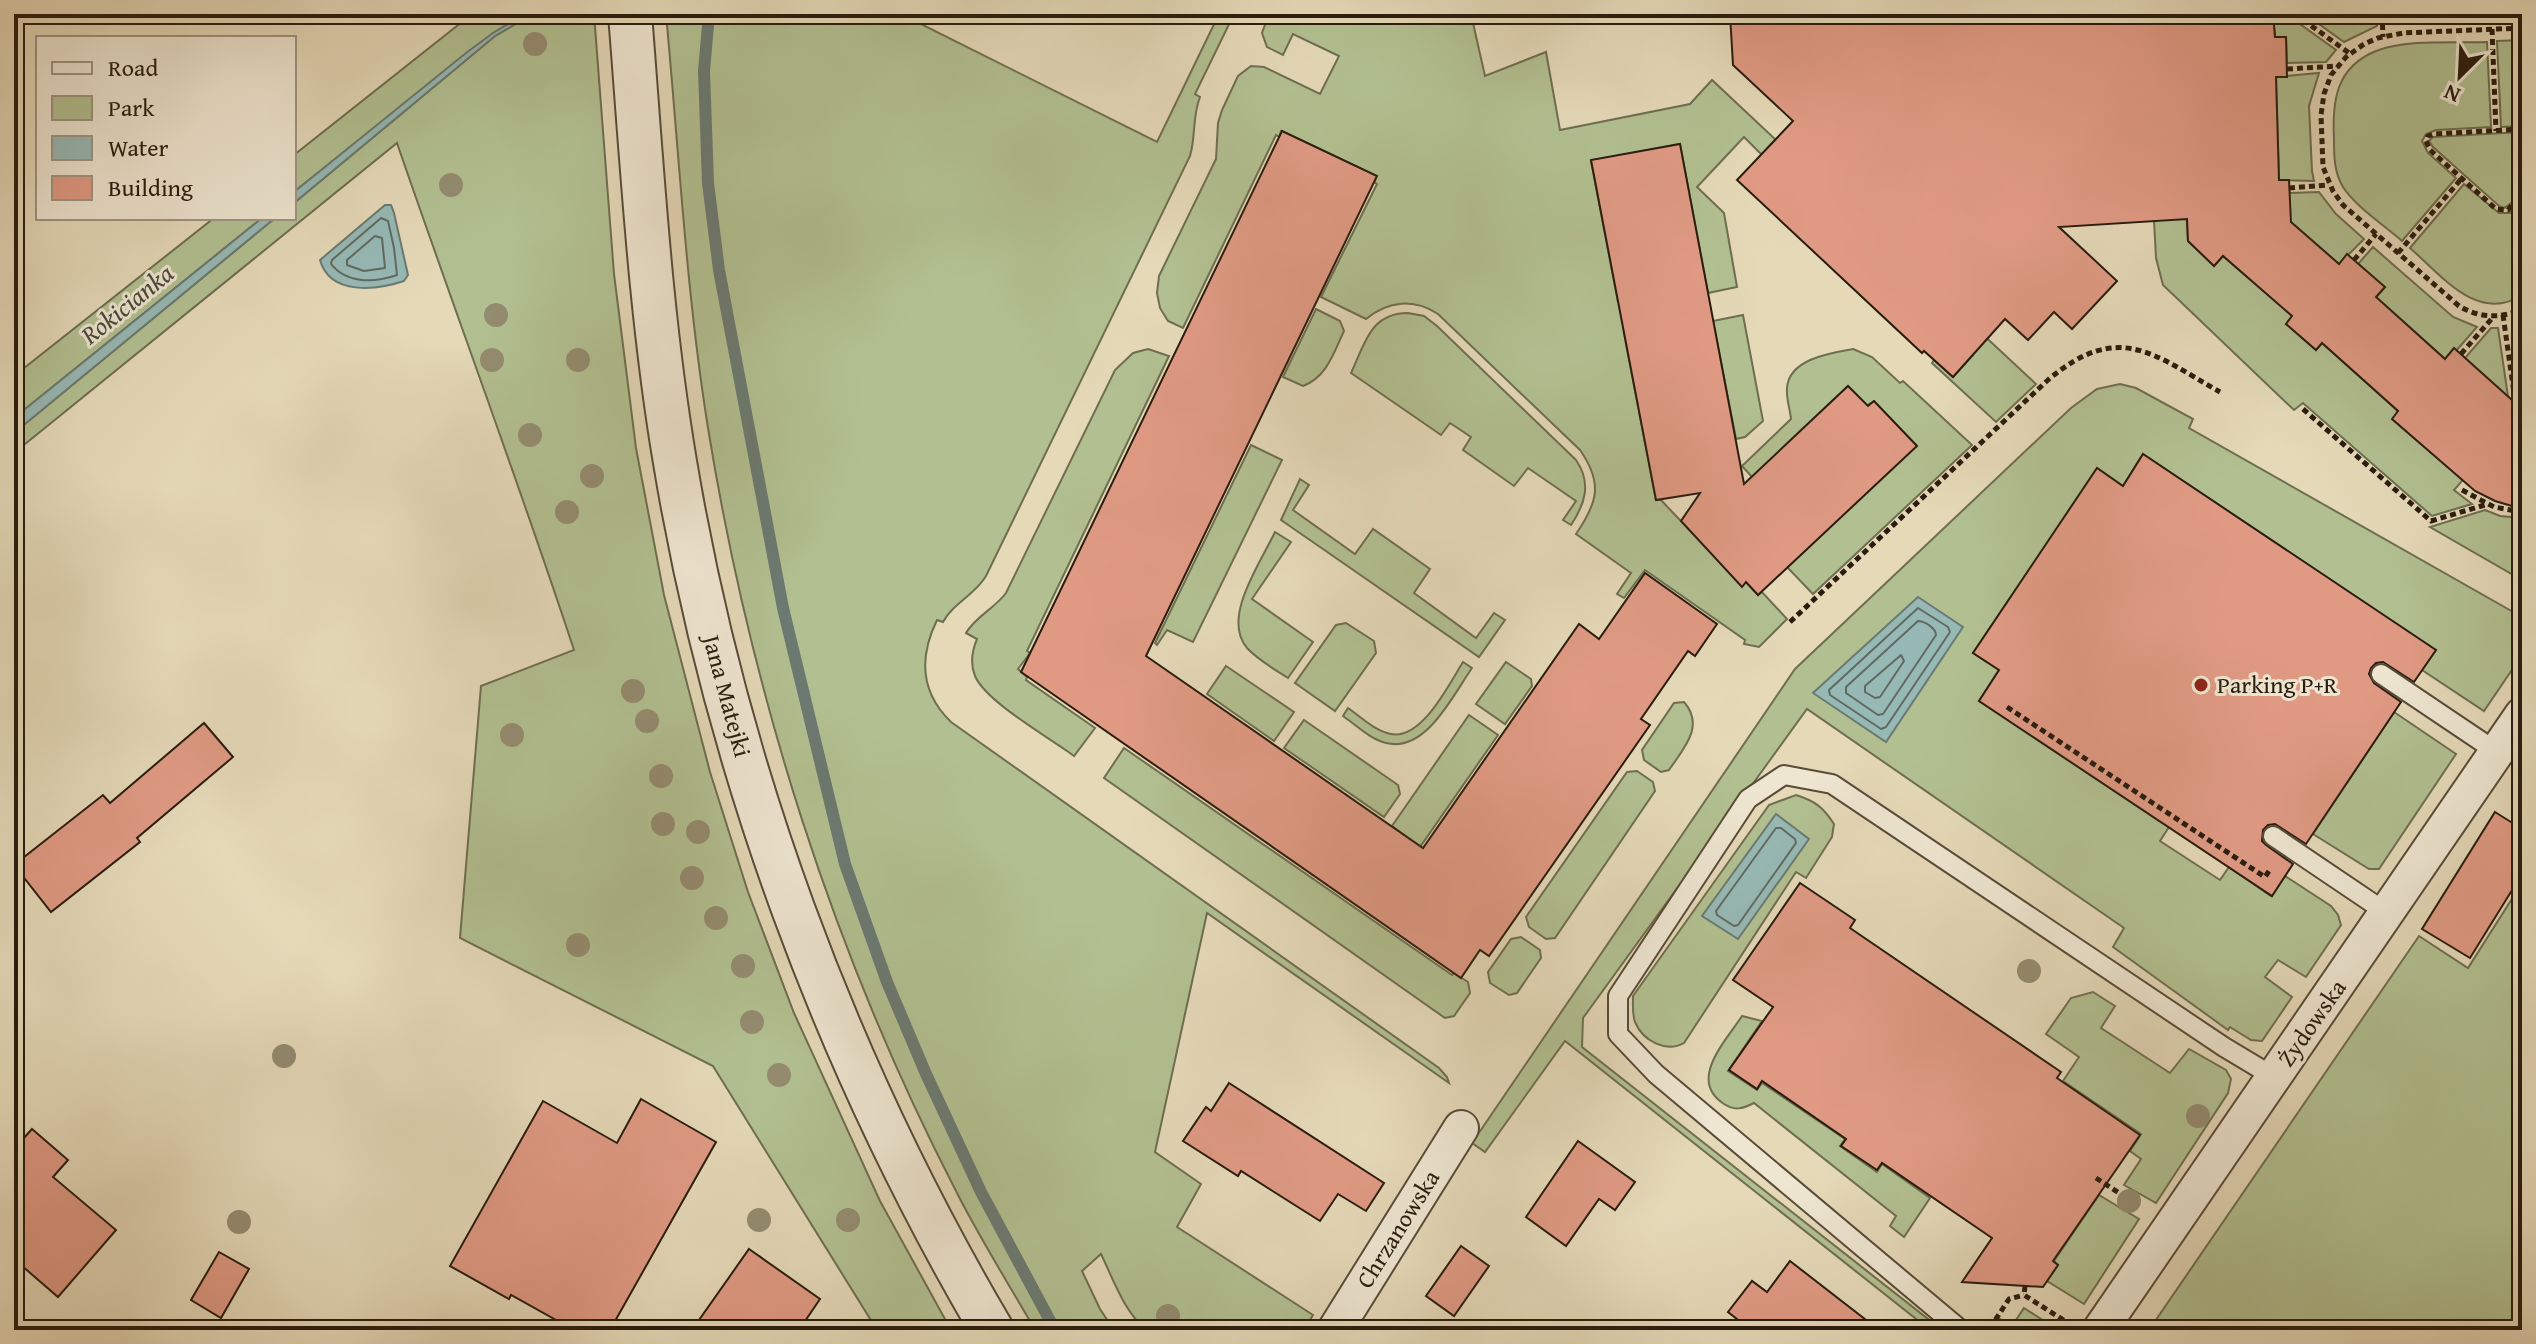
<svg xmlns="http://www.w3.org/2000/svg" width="2536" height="1344" viewBox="0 0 2536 1344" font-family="'Gentium Book Plus',serif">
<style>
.green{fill:#b2c091;stroke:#6e6e50;stroke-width:2}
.water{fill:#97b9b5;stroke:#6b7a72;stroke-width:2}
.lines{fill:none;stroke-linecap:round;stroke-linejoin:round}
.shore{stroke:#606a62;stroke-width:2}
.stream{stroke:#6b7a72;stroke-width:12}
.building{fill:#e09a84;stroke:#291c0e;stroke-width:2}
.service-casing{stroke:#584b38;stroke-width:22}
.minor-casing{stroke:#584b38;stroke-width:38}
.tertiary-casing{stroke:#584b38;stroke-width:46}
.path{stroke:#291c0e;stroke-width:5;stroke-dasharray:6 4;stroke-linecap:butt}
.service{stroke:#eee6d1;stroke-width:18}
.minor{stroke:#eee6d1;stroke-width:34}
.tertiary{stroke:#eee6d1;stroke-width:42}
.tree{fill:#948c70}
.poi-dot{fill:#8f2418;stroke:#eee6d1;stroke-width:3}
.labels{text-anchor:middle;stroke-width:6;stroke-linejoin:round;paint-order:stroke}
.poi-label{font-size:24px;fill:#291c0e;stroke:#eee6d1;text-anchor:start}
.street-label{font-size:24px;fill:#291c0e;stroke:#eee6d1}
.water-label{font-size:26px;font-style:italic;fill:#4a4b40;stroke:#eee6d1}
</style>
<rect width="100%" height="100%" fill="#e5d9b8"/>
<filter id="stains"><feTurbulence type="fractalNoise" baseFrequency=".0025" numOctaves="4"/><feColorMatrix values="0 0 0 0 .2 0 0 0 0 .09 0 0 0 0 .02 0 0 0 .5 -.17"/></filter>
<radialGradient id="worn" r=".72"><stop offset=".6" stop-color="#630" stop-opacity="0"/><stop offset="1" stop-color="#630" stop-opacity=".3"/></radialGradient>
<!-- green -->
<g class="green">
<path d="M472 14H594L614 274 636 448 664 595 710 772 748 892 794 1013 880 1201 951 1330H877L713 1066 460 938 481 686 574 650C518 480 455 312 397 143L14 453V433L275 218H294V203L495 36 519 22 518 18 493 33 294 192V155Z"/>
<path d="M666 14H901L1157 142 1219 14H1234L1195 94 1200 97C1192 117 1196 136 1190 156L986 576C975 595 954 602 943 622L937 620C919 657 920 692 951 722L1439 1068 1447 1077 1449 1083 1207 913 1155 1152 1201 1184 1177 1227 1313 1315 1304 1330H1146C1124 1311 1113 1279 1101 1254L1082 1271 1100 1309 1114 1330H1035C1009 1284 980 1239 956 1191 833 953 751 693 708 428 686 291 679 152 666 14Z"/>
<path d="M1269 14H1471L1485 76 1546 52 1560 130 1690 104 1712 80 1776 140 1762 155 1744 137 1697 187 1724 213 1737 287 1708 293 1680 144 1591 161 1618 302H1620L1624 333 1656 500H1661L1728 571 1732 567 1758 595 1762 592 1787 619 1759 647 1744 644 1745 640 1645 570 1624 598 1617 594 1631 573 1576 534C1598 502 1603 483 1580 450L1438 314C1414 298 1388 301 1366 319L1321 297 1377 184 1374 182 1376 176 1281 131 1279 137 1276 135 1183 328 1168 321 1160 308 1157 293 1159 276 1216 159 1218 123 1222 110 1238 76 1251 66 1264 67 1320 94 1339 56 1293 34 1283 55 1267 47 1262 33Z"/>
<polygon points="2143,14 2183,157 2188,241 2214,266 2223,256 2292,316 2286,324 2316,350 2322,343 2398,411 2393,419 2469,473 2454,490 2472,504 2432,516 2303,403 2294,410 2163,285 2156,258"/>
<polygon points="2273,14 2286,14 2336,50 2326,62 2287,63 2286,37 2275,37"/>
<polygon points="2305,14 2376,14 2377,26 2344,42"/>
<polygon points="2388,14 2522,14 2522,16 2388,23"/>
<polygon points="2522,40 2522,126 2501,127 2497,41"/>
<path d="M2487 42 2491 127 2436 130 2426 134 2422 141 2428 153 2456 178 2402 241C2385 226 2355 206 2343 187 2334 172 2334 156 2334 139 2332 101 2336 67 2376 51 2406 39 2454 43 2487 42Z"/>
<polygon points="2319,73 2309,106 2312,171 2314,181 2279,180 2276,77"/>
<path d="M2522 132C2522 157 2530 194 2504 208L2499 206 2433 147 2429 141 2433 137Z"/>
<path d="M2464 184 2499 213H2510L2522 199V295C2478 324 2441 275 2410 248Z"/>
<polygon points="2319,192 2336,214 2364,239 2339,264 2279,212 2289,193"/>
<polygon points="214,218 262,218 14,418 14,376"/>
<polygon points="2373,247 2453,317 2477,327 2456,351 2445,359 2376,297 2385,287 2358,264"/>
<path d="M1316 309 1340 321 1344 331C1334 352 1327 377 1303 386L1283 377Z"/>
<path d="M1408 313 1424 316 1437 326 1576 460C1592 483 1585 504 1571 525L1563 520 1576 501 1528 468 1514 486 1463 450 1471 437 1450 423 1441 435 1351 373C1365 344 1370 313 1408 313Z"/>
<polygon points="1743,315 1763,421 1745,437 1736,439 1713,321"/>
<polygon points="1963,316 2036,384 1996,422 1932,363 1934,360 1953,377 1973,355"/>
<polygon points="2491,328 2498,328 2511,417 2465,358"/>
<path d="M1148 349 1169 356 1027 651 1030 653 1018 669 1027 677 1026 680 1095 728 1074 756C1050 738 986 702 975 676 970 664 972 651 977 639L966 633C976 616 994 609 1006 593L1115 370 1133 353Z"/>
<path d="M1853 349 1872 357 1900 383 1903 381 1972 445 1813 594 1787 567 1916 445 1874 401 1752 477 1742 466 1791 419C1790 409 1786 398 1787 388 1789 359 1830 353 1853 349Z"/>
<polygon points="2120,384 2136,388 2193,419 2189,428 2522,617 2522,655 2484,711 2422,670 2435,651 2143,454 2123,486 2097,469 1973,653 1999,670 1979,701 2169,827 2160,841 2220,880 2229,867 2271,896 2285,876 2331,906 2338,915 2341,925 2306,977 2278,960 2265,977 2292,997 2262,1041 2251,1040 2230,1027 2228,1030 2113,947 2124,928 1807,709 1583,1018 1582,1047 1942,1330 1930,1330 1565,1041 1485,1152 1472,1143 1795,669 2071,408 2097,389"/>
<polygon points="1251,445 1282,460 1193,642 1167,630 1157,645 1155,643"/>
<polygon points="1300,479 1309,485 1293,510 1355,554 1373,529 1430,569 1414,593 1476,638 1494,613 1505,620 1479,657 1281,520"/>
<polygon points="2485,510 2500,516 2522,518 2522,580 2430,527"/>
<path d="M1275 532 1291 542 1252 599 1313 642 1288 678C1274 669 1258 660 1247 648 1221 618 1261 562 1275 532Z"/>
<polygon points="1346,623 1374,641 1376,653 1335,711 1295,683 1336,625"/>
<path d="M1463 662 1472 668C1453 695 1426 753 1386 743 1370 739 1356 725 1343 716L1348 708C1361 717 1375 731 1391 734 1422 740 1449 684 1463 662Z"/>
<polygon points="1506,662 1531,679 1532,686 1505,724 1476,704"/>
<polygon points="1226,666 1294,712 1274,741 1207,694"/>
<path d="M1684 702C1705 726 1684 748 1669 770L1661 772 1644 760 1642 750 1674 703Z"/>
<polygon points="2394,712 2456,754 2379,869 2369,869 2313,834"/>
<polygon points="1469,715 1498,735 1420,847 1392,826"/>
<polygon points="1304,720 1398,785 1400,794 1384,817 1284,748"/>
<polygon points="1124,748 1452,975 1454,973 1468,982 1470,993 1454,1016 1445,1018 1104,778"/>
<polygon points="1637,771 1653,782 1655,791 1555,938 1546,939 1529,927 1526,917 1627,772"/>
<path d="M1796 795C1815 801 1823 807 1834 824L1832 837 1806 878 1796 872 1684 1043C1666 1053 1643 1041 1635 1022 1632 1013 1633 1005 1633 996L1769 805Z"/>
<polygon points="2522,883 2522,1330 2149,1330 2419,936 2468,968"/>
<polygon points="1521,937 1540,950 1541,958 1517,993 1509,995 1490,983 1488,972 1511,939"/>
<polygon points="2093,992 2115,1006 2101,1028 2170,1073 2189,1049 2226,1070 2231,1079 2228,1093 2156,1203 2124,1185 2141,1159 2130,1151 2141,1134 2063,1081 2079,1057 2046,1034 2071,998"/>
<path d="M1742 1016 1762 1021 1728 1071 1757 1090 1762 1083 1845 1139 1840 1146 1877 1172 1882 1164 1930 1198 1904 1237 1890 1226 1896 1216 1754 1103C1742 1109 1735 1111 1724 1104 1687 1080 1726 1041 1742 1016Z"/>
<polygon points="2099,1195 2139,1219 2084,1304 2047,1281 2058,1265 2054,1261"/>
<polygon points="2024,1308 2058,1330 1993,1330 2000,1319 2012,1326"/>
</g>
<!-- water -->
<g class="water">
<polygon points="518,18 519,22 495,36 294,203 294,192 466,53 493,33"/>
<path d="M385 205H391L394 213 408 275 404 281C377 290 330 296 320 260Z"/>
<polygon points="262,218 275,218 14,433 14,418"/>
<polygon points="1918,597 1963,627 1886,742 1813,693"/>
<polygon points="1776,814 1809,839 1738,939 1702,916"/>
</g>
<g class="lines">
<!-- shore -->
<g class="shore">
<path d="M381 218 388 221 394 248 397 275C374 283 347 284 331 264L332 260Z"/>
<polygon points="375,236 382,238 385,268 364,271 347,265 347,260"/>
<polygon points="1918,608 1948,627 1950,632 1886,727 1881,729 1830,695 1829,690"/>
<path d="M1918 621C1924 621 1936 628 1936 635L1883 714 1878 715 1846 693V687Z"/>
<polygon points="1901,655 1904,661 1880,697 1875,698 1865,692 1865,686"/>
<polygon points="1776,828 1781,828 1795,839 1796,843 1738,925 1734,926 1717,915 1716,911"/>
</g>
<!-- stream -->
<polyline class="stream" points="709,14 704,71 708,183 719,270 783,608 845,864 887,982 926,1074 981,1192 1055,1330"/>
</g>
<!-- building -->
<g class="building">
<polygon points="1730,14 2273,14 2275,37 2286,37 2287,77 2276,77 2279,180 2289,180 2291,222 2339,264 2347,254 2385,287 2376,297 2445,359 2454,348 2522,409 2522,509 2495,501 2475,491 2392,419 2398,411 2322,343 2316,350 2286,324 2292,316 2223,256 2214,266 2188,241 2187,219 2059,227 2117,281 2072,329 2054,312 2028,340 2005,319 1953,377 1924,351 1922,353 1737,180 1793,121 1733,65"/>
<polygon points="1282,131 1377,176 1146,656 1423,848 1579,624 1599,639 1645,573 1717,624 1695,656 1688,651 1641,719 1650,725 1489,956 1480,950 1461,978 1021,672"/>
<polygon points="1680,144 1744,484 1848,386 1868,406 1874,401 1917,446 1758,595 1746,582 1742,587 1681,521 1700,493 1656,500 1591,160"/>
<polygon points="2143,454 2436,650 2414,682 2383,662 2376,663 2371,668 2369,674 2374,683 2401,702 2306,844 2275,824 2268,825 2263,830 2262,841 2266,845 2293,864 2272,896 1979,701 1999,670 1973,653 2097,468 2123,486"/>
<polygon points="204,723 233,757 137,838 140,842 51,912 14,865 103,795 110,803"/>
<polygon points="2495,812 2522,829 2522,874 2470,958 2422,929"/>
<polygon points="1800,883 1855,920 1850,928 2061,1072 2057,1078 2140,1135 2053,1261 2058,1265 2043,1287 1962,1282 1992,1238 1882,1163 1877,1170 1841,1146 1846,1139 1762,1081 1757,1089 1729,1070 1773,1007 1733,980"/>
<polygon points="1229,1083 1384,1183 1366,1211 1338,1194 1320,1221 1241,1171 1238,1176 1183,1141 1206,1107 1211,1111"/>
<polygon points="641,1099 716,1142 610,1330 574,1330 511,1295 509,1299 450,1266 543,1101 617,1143"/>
<polygon points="32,1129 68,1160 53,1177 116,1230 58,1297 14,1259 14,1149"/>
<polygon points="1578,1141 1635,1182 1615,1210 1599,1199 1566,1246 1526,1217"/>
<polygon points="1461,1246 1489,1266 1454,1316 1426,1296"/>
<polygon points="749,1249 820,1299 799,1330 692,1330"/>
<polygon points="219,1252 249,1269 221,1318 191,1300"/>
<polygon points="1790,1261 1879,1330 1751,1330 1728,1312 1752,1281 1767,1292"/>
</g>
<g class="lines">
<defs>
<g id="service">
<polyline points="2381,674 2497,752"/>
<polyline points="2273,836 2387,913"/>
<polyline points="1961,1330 1656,1074 1618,1034 1618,996 1748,799 1784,775 1832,784 2224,1047 2274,1077"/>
</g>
<g id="minor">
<polyline points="1335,1330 1461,1128"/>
<polyline points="2100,1330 2522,715"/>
</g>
<path id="tertiary" d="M630 14C642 164 650 314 675 462 726 768 835 1063 992 1330"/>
</defs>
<!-- service casing -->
<use href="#service" class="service-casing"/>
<!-- minor casing -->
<use href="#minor" class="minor-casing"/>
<!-- tertiary casing -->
<use href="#tertiary" class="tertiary-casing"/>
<!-- path -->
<g class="path">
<polyline points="2295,14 2349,53"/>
<polyline points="2382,14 2383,37"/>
<path d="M2522 28 2403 33 2378 38 2364 44 2346 57 2331 75 2324 94 2321 115 2323 167 2333 191 2343 205 2459 306C2479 318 2501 319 2522 309"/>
<polyline points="2492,29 2496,131"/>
<polyline points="2287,69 2338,66"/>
<polyline points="2522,129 2434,134 2428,136 2426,141 2430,150 2496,209 2508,210 2522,193"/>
<polyline points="2289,188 2329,185"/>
<polyline points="2398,253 2462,178"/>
<polyline points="2354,260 2376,234"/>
<polyline points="2503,315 2517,414 2519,416"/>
<polyline points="2461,354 2494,316"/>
<polyline points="2303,409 2431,521 2488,504"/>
<polyline points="2462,490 2494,507 2522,512"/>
<path d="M1790 622 2049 379C2119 321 2153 354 2220 392"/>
<polyline points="2007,707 2265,877 2271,868"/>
<polyline points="2096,1178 2139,1206"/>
<polyline points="2025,1286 2024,1295 2065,1321"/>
<polyline points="1990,1328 2009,1299 2024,1295"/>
</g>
<!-- service -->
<use href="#service" class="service"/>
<!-- minor -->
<use href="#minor" class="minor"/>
<!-- tertiary -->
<use href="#tertiary" class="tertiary"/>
</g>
<!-- trees -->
<g class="tree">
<circle cx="535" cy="44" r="12"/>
<circle cx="451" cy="185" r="12"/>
<circle cx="496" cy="315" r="12"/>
<circle cx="492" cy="360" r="12"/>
<circle cx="578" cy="360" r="12"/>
<circle cx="530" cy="435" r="12"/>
<circle cx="592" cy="476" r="12"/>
<circle cx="567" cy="512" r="12"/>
<circle cx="633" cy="691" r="12"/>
<circle cx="647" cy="721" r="12"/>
<circle cx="512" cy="735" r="12"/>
<circle cx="661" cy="776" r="12"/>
<circle cx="663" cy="824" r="12"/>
<circle cx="698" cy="832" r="12"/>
<circle cx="692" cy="878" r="12"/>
<circle cx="716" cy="918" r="12"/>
<circle cx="578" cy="945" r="12"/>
<circle cx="743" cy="966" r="12"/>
<circle cx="2029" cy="971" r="12"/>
<circle cx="752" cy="1022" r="12"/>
<circle cx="284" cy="1056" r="12"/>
<circle cx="779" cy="1075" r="12"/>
<circle cx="2198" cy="1116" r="12"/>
<circle cx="2129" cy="1201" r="12"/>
<circle cx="759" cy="1220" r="12"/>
<circle cx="848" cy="1220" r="12"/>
<circle cx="239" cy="1222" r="12"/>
<circle cx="1168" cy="1316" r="12"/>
</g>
<!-- markers -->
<circle class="poi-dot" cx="2201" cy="685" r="8"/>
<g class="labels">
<!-- poi labels -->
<g class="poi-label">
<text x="2217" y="693">Parking P+R</text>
</g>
<!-- street labels -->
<g class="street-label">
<text transform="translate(727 696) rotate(75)" y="8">Jana Matejki</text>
<text transform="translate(2312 1023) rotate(-55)" y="8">Żydowska</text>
<text transform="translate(1398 1229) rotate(-58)" y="8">Chrzanowska</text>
</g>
<!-- water labels -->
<g class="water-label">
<text transform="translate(127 304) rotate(-39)" y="9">Rokicianka</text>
</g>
</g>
<!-- margin -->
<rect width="2536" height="1344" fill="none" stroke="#e5d9b8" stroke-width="48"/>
<rect x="16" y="16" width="2504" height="1312" fill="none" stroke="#291c0e" stroke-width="4"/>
<rect x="24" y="24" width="2488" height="1296" fill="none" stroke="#291c0e" stroke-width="2"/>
<!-- legend -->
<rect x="36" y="36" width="260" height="184" fill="#eee6d1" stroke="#9f9583" stroke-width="2"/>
<rect x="52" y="62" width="40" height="12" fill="#eee6d1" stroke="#9f9583" stroke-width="2"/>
<text x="108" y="76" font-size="24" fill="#291c0e">Road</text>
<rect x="52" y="96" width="40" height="24" fill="#b2c091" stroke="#9f9583" stroke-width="2"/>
<text x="108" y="116" font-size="24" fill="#291c0e">Park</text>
<rect x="52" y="136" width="40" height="24" fill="#97b9b5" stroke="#9f9583" stroke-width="2"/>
<text x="108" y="156" font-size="24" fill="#291c0e">Water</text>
<rect x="52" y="176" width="40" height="24" fill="#e09a84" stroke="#9f9583" stroke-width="2"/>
<text x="108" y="196" font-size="24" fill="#291c0e">Building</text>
<!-- north arrow -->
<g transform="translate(2460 76) rotate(204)" stroke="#eee6d1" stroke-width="6" paint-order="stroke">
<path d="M0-6L14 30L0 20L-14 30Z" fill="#291c0e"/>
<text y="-12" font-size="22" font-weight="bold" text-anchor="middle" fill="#291c0e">N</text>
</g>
<rect width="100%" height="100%" filter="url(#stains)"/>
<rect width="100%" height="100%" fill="url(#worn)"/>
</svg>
